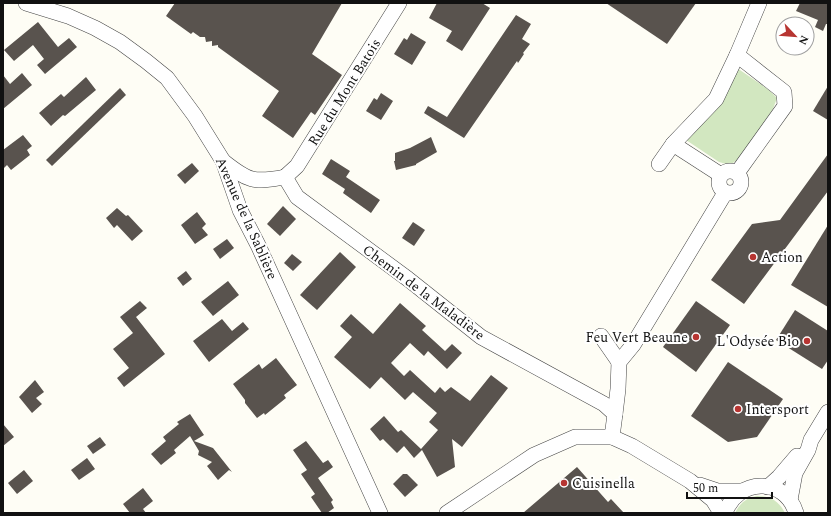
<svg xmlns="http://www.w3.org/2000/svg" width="831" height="516" viewBox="0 0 831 516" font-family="Spectral,serif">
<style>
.green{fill:#d2e7c0}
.building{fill:#59534e}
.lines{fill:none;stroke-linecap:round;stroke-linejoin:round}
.minor-casing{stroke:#444;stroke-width:16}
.minor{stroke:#fff;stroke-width:15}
.poi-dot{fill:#b73532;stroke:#fff;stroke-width:1.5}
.labels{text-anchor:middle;stroke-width:4;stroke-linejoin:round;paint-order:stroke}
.street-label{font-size:14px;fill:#111;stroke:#fff}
.poi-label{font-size:14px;fill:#111;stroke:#fff;text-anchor:start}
</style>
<rect width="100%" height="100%" fill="#fefdf5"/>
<!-- green -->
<g class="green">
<polygon points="737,68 769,90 777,98 773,109 741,157 730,165 719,162 683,138"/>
<path d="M757 496C770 496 779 501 785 513H735C740 503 746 498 757 496Z"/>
</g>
<!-- building -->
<g class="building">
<polygon points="175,3 342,3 312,54 342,75 315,115 311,112 293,138 262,116 279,91 218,47 218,45 212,46 212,41 206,42 205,37 200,37 193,32 191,34 166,16"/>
<polygon points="437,3 482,3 490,8 462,51 446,41 452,31 429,18"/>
<polygon points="606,3 696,3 667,44"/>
<polygon points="800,3 828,3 828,24 826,24 823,31 815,27 818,20 796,11"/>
<polygon points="516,15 531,24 522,39 530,44 523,53 524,54 518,63 517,61 464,138 424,113 428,106 447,117"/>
<polygon points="38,22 58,47 69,38 77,47 45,74 37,65 44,59 33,45 14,61 4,50"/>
<polygon points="411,33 426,42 412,65 394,54 404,38 407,40"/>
<polygon points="22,73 32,85 3,109 3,75 10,84"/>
<polygon points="86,77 96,90 65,116 63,115 51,126 39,113 61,94 64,97"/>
<polygon points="828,86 828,120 813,111"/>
<polygon points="120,88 126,95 52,166 46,160"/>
<polygon points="381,93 393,101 381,120 366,111 374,98 377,100"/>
<polygon points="23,135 32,146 27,150 30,155 11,170 7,165 3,169 3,150"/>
<polygon points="431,137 437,152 416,164 416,165 396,170 394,161 395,161 395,153 410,148"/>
<polygon points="828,154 828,191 744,304 711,280 752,224 780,220"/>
<polygon points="331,159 350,171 346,177 380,200 371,213 343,193 345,189 322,174"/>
<polygon points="192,163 199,171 185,184 177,175"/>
<polygon points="283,206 296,219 280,236 267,224"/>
<polygon points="117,208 126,216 128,215 143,231 132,241 117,225 114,228 106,218"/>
<polygon points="197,212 206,224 202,228 208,235 195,244 181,225"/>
<polygon points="413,222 425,230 414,246 402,238"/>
<polygon points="828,225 828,307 791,285"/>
<polygon points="227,239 234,248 220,259 213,249"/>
<polygon points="340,252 356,267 317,310 300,295"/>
<polygon points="292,254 302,262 293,271 284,263"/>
<polygon points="186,271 192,279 183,286 177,278"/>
<polygon points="228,281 239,295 213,316 201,302"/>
<polygon points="140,301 147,308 136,317 165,354 124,387 117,378 129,368 113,349 133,333 120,317"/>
<polygon points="696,301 730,325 696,372 663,347"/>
<polygon points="400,303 426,326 422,330 445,351 452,344 462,353 447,369 428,351 424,356 410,343 391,363 404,376 410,370 435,393 440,387 445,392 451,387 470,401 491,375 508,388 462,447 452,439 455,467 437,477 422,450 414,458 404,446 397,453 383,439 380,441 370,429 384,416 398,432 401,430 421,449 438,430 429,422 437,413 413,392 405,400 381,377 370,389 334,357 352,337 340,326 351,314 373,334"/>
<polygon points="795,310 828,331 828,360 822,369 776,340"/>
<polygon points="222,319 232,331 243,322 249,329 209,362 193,341"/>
<polygon points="276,358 297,385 284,395 286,398 265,415 264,413 257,418 245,403 245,400 233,384 259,364 262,369"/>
<polygon points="728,362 783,399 757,437 728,442 691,416"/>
<polygon points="35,380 44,392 36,398 42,404 32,413 19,397"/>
<polygon points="190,414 204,435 194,441 213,448 232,472 229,470 218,480 207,466 212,462 198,455 199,451 190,436 174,450 176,453 161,465 151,454 166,441 163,437 179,424 177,422"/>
<polygon points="3,424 14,437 3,446"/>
<polygon points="100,437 106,445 93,454 87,446"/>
<polygon points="306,441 323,463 328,460 333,467 318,478 333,500 331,502 334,508 327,513 322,513 311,497 315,494 301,474 307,470 293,450"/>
<polygon points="87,458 95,469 79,480 71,470"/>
<polygon points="577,467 608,502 611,499 624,513 523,513"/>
<polygon points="24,470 33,481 17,494 8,483"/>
<polygon points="403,474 407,474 418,485 405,497 393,484"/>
<polygon points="143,488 153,501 143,509 146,513 130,513 123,504"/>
</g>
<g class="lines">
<defs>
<g id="minor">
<polyline points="26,3 68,16 95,28 120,42 146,61 167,78 195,116 223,161 240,210 258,245 380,513"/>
<polyline points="673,144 721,175"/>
<path d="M223 161C248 181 253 183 285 177L297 197 408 279 481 337 604 404 615 414 612 437"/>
<polyline points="659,164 673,144 716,99 737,55"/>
<circle cx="730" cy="182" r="11"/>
<polyline points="737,173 785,106 784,92 737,55 759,3"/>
<polyline points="285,177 297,166 399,3"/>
<polyline points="601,336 619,362"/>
<polyline points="615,414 618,389 619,362 633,345 725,193"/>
<polyline points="700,485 718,491 741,491"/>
<polyline points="768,487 779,477 797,456"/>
<polyline points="790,500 795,473 808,450 811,440 828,412"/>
<polyline points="447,513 534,455 575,437 612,437 632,446 690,481 713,500 721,513"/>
<path d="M725 513C737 478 785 476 796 513"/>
</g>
</defs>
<!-- minor casing -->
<use href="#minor" class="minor-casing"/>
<!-- minor -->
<use href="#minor" class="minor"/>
</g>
<!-- markers -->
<g class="poi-dot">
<circle cx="753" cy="257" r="4"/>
<circle cx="696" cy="337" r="4"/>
<circle cx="807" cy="341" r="4"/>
<circle cx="738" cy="409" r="4"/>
<circle cx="564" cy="483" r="4"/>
</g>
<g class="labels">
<!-- street labels -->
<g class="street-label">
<text transform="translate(344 92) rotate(-58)" y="5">Rue du Mont Batois</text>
<text transform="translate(247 218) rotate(66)" y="5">Avenue de la Sablière</text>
<text transform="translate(424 292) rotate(37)" y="5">Chemin de la Maladière</text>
</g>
<!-- poi labels -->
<g class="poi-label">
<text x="761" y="262">Action</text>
<text x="688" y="342" text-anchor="end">Feu Vert Beaune</text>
<text x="799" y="346" text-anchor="end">L'Odysée Bio</text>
<text x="746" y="414">Intersport</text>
<text x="572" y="488">Cuisinella</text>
</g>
</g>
<!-- border -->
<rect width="831" height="516" fill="none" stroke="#111111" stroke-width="8"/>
<!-- north arrow -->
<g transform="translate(795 36) rotate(116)"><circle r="19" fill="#ffffff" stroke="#a0a0a0"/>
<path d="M0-3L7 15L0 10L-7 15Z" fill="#b73532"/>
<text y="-6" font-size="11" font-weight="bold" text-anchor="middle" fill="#111111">N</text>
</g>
<!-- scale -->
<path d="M687 492v6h85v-6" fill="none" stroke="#111111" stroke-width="2"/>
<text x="693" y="492" font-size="12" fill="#111111" stroke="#ffffff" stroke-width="3" paint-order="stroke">50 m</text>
</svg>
